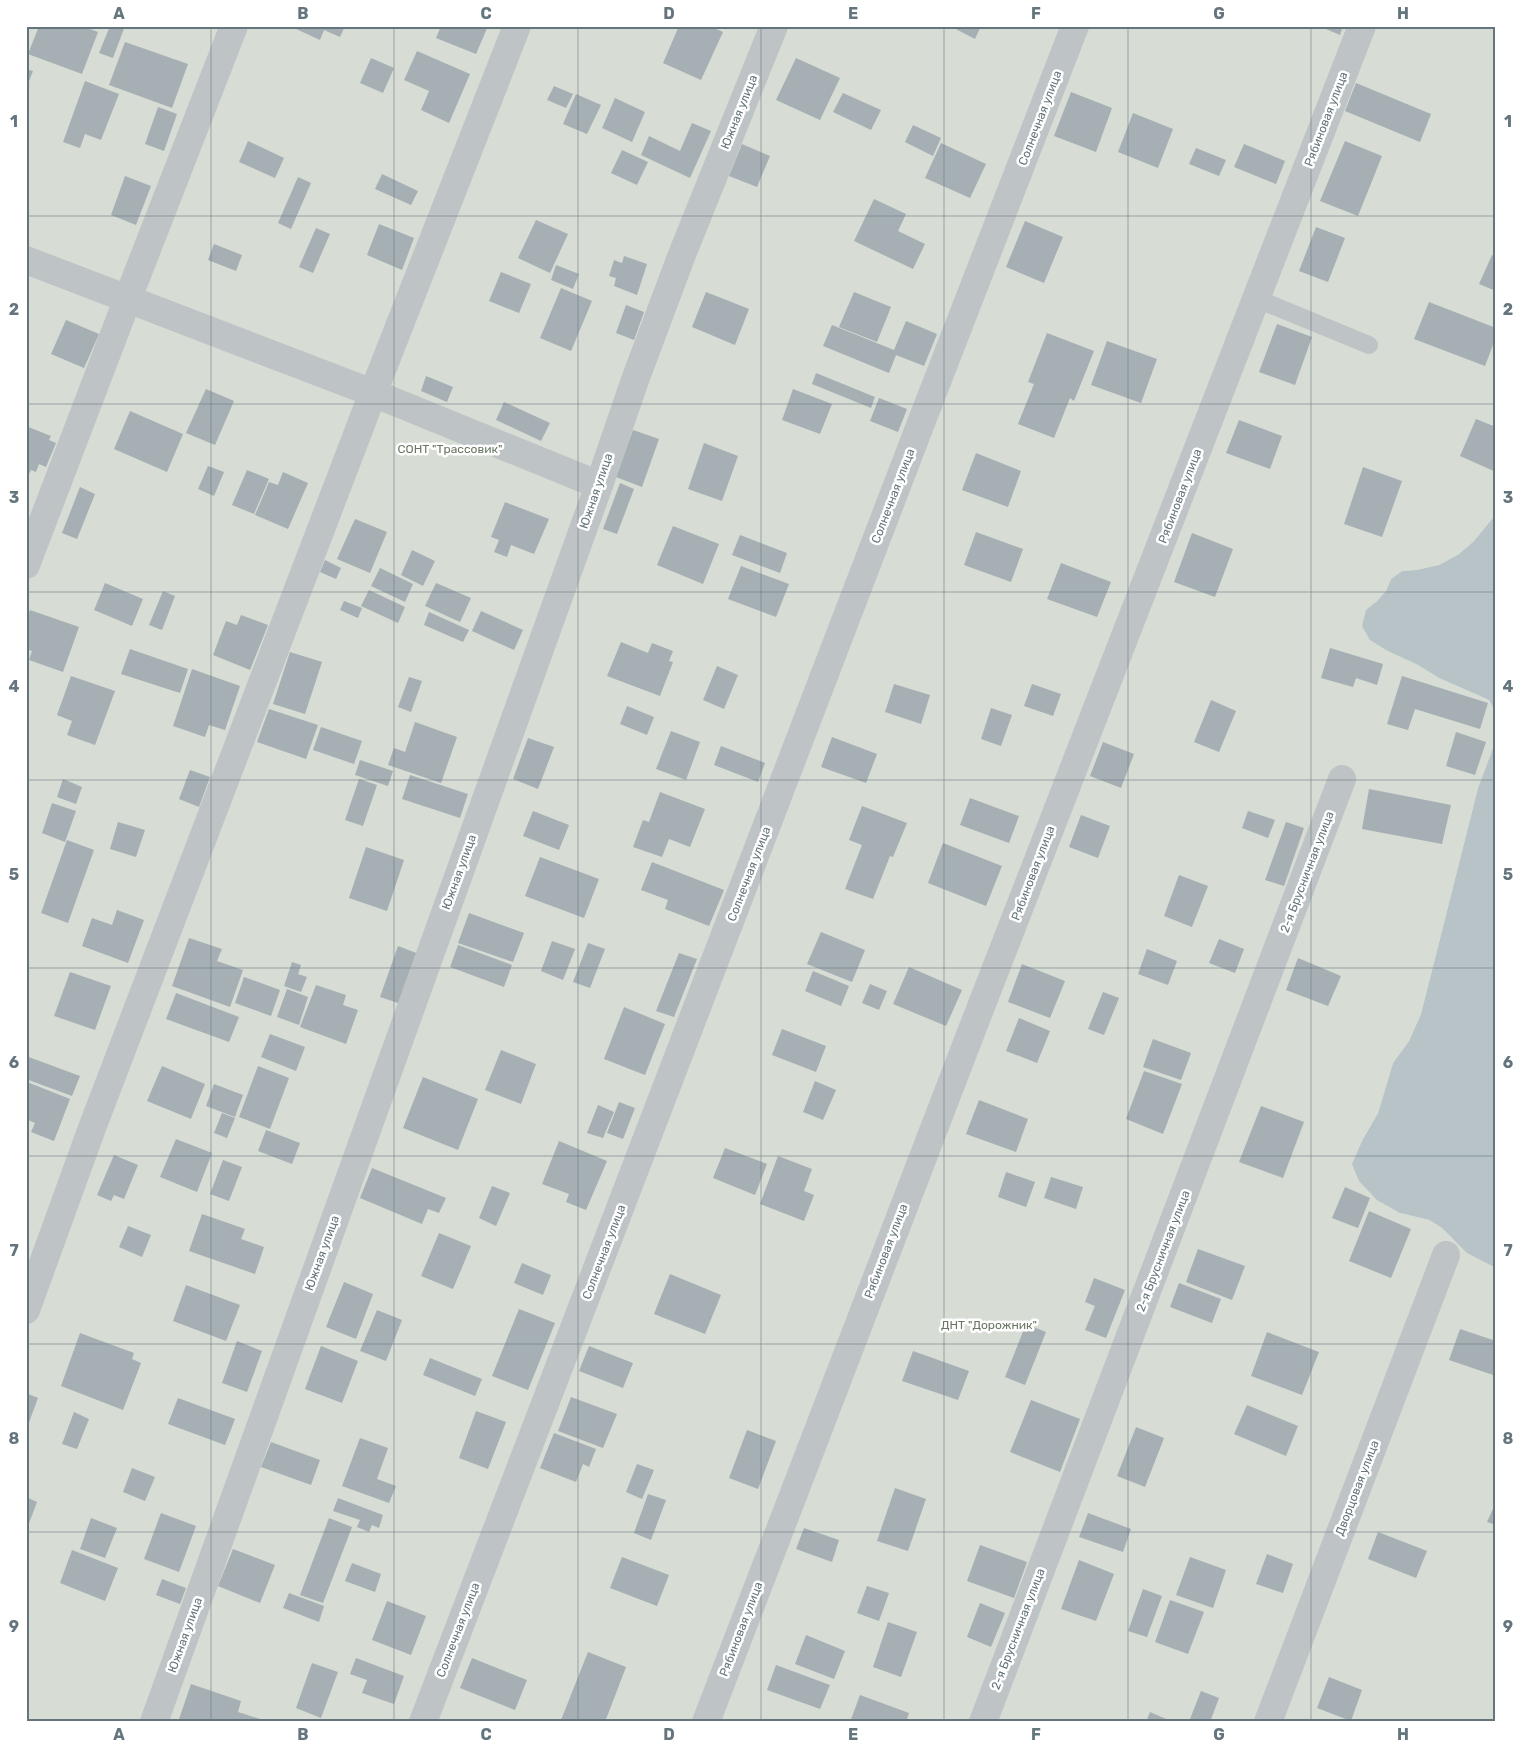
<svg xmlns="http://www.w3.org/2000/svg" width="1522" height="1748" viewBox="0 0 1522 1748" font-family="Rubik,sans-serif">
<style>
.green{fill:#d7dcd4}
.water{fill:#b7c3c6}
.building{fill:#a6afb3}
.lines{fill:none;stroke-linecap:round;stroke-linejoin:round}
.service{stroke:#bec3c6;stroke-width:18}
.minor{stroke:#bec3c6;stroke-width:28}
.grid{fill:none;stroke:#64757d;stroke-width:1;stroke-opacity:0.55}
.labels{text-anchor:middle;stroke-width:5;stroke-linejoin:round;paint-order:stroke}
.street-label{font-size:12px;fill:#64757d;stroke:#fff}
.park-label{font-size:12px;fill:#687663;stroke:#fff}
.neatline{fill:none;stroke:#64757d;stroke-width:2}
.grid-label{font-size:16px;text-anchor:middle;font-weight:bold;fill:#64757d}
</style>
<rect width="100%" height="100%" fill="#f7f7f4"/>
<!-- green -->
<polygon class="green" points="26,26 1496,26 1496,514 1474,541 1459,554 1439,565 1416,570 1402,571 1391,579 1386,591 1376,602 1366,611 1416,664 1439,678 1489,700 1496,714 1493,748 1478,788 1421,1014 1409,1041 1393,1063 1378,1113 1363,1139 1400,1213 1429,1220 1442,1228 1468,1253 1496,1268 1496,1722 26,1722"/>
<!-- water -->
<g class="water">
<polygon points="1496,514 1496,714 1489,700 1439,678 1416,664 1386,650 1370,640 1362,626 1366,610 1376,602 1386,591 1391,579 1402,571 1416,570 1439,565 1459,554 1474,541"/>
<polygon points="1496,726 1496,1268 1467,1253 1442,1228 1429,1220 1400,1213 1377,1200 1359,1181 1352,1164 1363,1139 1378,1113 1393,1063 1409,1041 1421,1014 1478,788 1493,748"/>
</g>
<!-- building -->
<g class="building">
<polygon points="39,26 82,26 98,32 82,74 28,54"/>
<polygon points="110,26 125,26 113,58 99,53"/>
<polygon points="295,26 345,26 340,37 324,30 320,40 294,28"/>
<polygon points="441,26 488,26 476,54 436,38"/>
<polygon points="679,26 710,26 723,32 701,80 663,63"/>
<polygon points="950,26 981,26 975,39"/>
<polygon points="1319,26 1343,26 1340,35"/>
<polygon points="125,42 188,64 172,108 109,85"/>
<polygon points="417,51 470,74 449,123 421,110 429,91 404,80"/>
<polygon points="371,58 394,68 383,93 360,83"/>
<polygon points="796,58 840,78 820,120 776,100"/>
<polygon points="26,69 33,71 26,89"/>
<polygon points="85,81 119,94 101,140 85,134 80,148 63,142"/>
<polygon points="1356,83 1431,114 1420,142 1345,111"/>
<polygon points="554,86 573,94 566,108 547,100"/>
<polygon points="1071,92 1112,108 1096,152 1054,136"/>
<polygon points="843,93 881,110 871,130 833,112"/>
<polygon points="576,94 601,105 587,134 563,124"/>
<polygon points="615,98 645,112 632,142 602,128"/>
<polygon points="158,107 177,114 164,151 145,144"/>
<polygon points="1133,113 1173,129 1158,168 1118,152"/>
<polygon points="692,123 711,131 690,178 641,155 649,136 680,151"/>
<polygon points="913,125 941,138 933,156 905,142"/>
<polygon points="248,141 284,158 275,178 239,162"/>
<polygon points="1345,141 1382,156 1358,216 1320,201"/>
<polygon points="941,143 986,164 970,198 925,178"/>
<polygon points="742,144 770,156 757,187 729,176"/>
<polygon points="1244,144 1285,161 1276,184 1234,167"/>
<polygon points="1196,148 1226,160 1219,176 1189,164"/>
<polygon points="622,150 648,162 637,185 611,173"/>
<polygon points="382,174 418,191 411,205 375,189"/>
<polygon points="125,176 151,186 136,225 111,215"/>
<polygon points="298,177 311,183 291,229 278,223"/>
<polygon points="874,199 906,214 898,231 925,244 913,269 854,241"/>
<polygon points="536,220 568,234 550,273 518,258"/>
<polygon points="1025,221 1063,237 1044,283 1006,267"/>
<polygon points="379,224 414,238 402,270 367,255"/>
<polygon points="1316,227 1345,238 1328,282 1299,271"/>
<polygon points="316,228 330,234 313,273 299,267"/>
<polygon points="214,244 242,255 236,271 208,260"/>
<polygon points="1492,255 1496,256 1496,291 1479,284"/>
<polygon points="624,256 647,264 637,295 614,286 616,278 609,276 614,260 622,263"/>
<polygon points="556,265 579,274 573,289 551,280"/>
<polygon points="501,272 531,284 519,313 489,301"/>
<polygon points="561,288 592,301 571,351 540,338"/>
<polygon points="706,292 749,309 735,345 692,327"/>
<polygon points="854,292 891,307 877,342 839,327"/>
<polygon points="1429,302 1496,328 1496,337 1485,366 1414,339"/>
<polygon points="626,305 644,312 634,340 616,333"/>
<polygon points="66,320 99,334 84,368 51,354"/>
<polygon points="906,321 937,334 924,366 896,355 889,373 823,346 832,325 894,350"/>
<polygon points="1277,324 1312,337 1295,385 1259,372"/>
<polygon points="1047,333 1094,351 1074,401 1070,398 1054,438 1018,424 1034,384 1028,382"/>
<polygon points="1107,341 1157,359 1141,403 1091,385"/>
<polygon points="816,373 875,397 871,408 812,384"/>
<polygon points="426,376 453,387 447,402 421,391"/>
<polygon points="206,389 234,401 215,445 186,433"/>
<polygon points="793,389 832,404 820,434 782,420"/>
<polygon points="879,398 907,409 898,432 870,421"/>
<polygon points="504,402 550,423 541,441 496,420"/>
<polygon points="130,411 183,434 167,472 114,449"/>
<polygon points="1476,419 1496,427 1496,472 1460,456"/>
<polygon points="1239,420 1282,436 1270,469 1226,453"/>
<polygon points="26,426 51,436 49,440 56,443 46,467 39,464 36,472 31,470 26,480"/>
<polygon points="633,430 659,439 642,487 616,477"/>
<polygon points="704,443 738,456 722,501 688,489"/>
<polygon points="976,453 1021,471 1008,507 962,490"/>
<polygon points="208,466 224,472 214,496 198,489"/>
<polygon points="1363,467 1402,481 1382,537 1344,524"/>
<polygon points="247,470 269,479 254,514 232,505"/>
<polygon points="283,472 308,483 288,529 255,515 269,482 278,485"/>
<polygon points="620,483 634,489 617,534 603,529"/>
<polygon points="80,487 95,494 77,539 62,533"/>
<polygon points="505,502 549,519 534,554 511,545 507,557 494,552 499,540 491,537"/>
<polygon points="355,519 387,532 370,573 337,559"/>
<polygon points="673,526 719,544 703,584 657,565"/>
<polygon points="976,532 1023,549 1011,582 964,565"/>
<polygon points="1192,533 1233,549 1215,597 1174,582"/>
<polygon points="740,535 787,553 780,573 732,555"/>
<polygon points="412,550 435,561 423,586 401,575"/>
<polygon points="325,560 341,568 336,579 320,572"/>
<polygon points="1061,563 1111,582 1097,617 1047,599"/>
<polygon points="741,566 789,584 776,617 728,599"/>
<polygon points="380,568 413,584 405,602 371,586"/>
<polygon points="105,583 143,599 132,626 94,610"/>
<polygon points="436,583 471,598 460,622 425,606"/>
<polygon points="369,590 405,607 398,623 361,606"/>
<polygon points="163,591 175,596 162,630 149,625"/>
<polygon points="344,601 362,608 358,618 340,610"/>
<polygon points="30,610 79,627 63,672 29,660 32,651 26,649 26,622"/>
<polygon points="481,611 523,630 514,650 472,631"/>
<polygon points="429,612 469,630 463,642 424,625"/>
<polygon points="241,615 268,625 250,670 213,655 226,621 237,625"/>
<polygon points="621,642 648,653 652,643 673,651 669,661 673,662 660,696 607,676"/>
<polygon points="1330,648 1383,664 1377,685 1356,678 1353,687 1321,678"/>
<polygon points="130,649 188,669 180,693 121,674"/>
<polygon points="290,652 322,662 305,714 273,704"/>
<polygon points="717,666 738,675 724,709 703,700"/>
<polygon points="192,669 240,686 225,730 209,725 205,737 173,726"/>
<polygon points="71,676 115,691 95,745 67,735 72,721 57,715"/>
<polygon points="1402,676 1488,703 1480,729 1415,709 1408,730 1387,724"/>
<polygon points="409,677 422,681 411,712 398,707"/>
<polygon points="894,684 930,695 921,724 885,712"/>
<polygon points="1032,684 1061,694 1053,716 1024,706"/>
<polygon points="1211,700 1236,711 1219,752 1194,742"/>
<polygon points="627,706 654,717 647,735 620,724"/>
<polygon points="991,708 1012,715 1001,746 981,739"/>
<polygon points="269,709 318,725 306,759 257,742"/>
<polygon points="415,722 457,737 441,783 388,765 394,748 405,752"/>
<polygon points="321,727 362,741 354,764 313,750"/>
<polygon points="671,731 700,742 686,780 656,769"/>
<polygon points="1456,732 1486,742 1475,775 1446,766"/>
<polygon points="832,737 877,754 866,783 821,767"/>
<polygon points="528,738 554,747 538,789 513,779"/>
<polygon points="1103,742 1134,754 1121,788 1090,776"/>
<polygon points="721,746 765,763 758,782 714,765"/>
<polygon points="360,760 393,771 388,786 355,775"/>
<polygon points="190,770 210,777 199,807 179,799"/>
<polygon points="410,775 468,794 460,818 402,799"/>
<polygon points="63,779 82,787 76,804 57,797"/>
<polygon points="359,779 377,785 363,826 345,820"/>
<polygon points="1369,789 1451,805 1442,844 1362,829"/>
<polygon points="660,792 705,809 690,847 669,839 662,857 633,847 643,820 649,822"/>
<polygon points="970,798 1019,816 1009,843 960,825"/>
<polygon points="52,803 76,811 65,842 42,833"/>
<polygon points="862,806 907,823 893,857 890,856 873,899 845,889 862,845 849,840"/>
<polygon points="533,811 569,825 559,850 523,836"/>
<polygon points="1248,811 1275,820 1268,838 1242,828"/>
<polygon points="1081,815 1110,826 1098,858 1069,847"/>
<polygon points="118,822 145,830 136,857 110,849"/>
<polygon points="1286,822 1304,828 1284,886 1265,880"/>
<polygon points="67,840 94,850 68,923 41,913"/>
<polygon points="943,843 1002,866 986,906 928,883"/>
<polygon points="366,847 404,860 387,911 349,898"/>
<polygon points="540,857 599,879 584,918 525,896"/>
<polygon points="652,862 724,890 709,926 665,909 668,900 641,890"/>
<polygon points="1179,875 1208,886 1192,927 1164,916"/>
<polygon points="117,910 144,920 128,963 82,946 92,918 112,925"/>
<polygon points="469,913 524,933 513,962 458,943"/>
<polygon points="821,932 865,950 852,982 807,964"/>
<polygon points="189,938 222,949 217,961 243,970 230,1007 172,986"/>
<polygon points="1219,939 1244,949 1235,973 1209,963"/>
<polygon points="552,941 575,949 563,980 541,971"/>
<polygon points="588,943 605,949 590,988 573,982"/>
<polygon points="458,945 512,965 504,987 450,967"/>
<polygon points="398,946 419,954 401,1004 380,997"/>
<polygon points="1147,949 1177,961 1168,985 1138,974"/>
<polygon points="679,953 697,959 674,1017 656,1011"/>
<polygon points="1298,958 1341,976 1328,1006 1286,990"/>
<polygon points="292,962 301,965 298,974 307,977 301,992 284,986"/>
<polygon points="1022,964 1065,981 1050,1018 1008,1002"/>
<polygon points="909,967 962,990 946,1026 893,1004"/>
<polygon points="813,971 849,986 841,1006 805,991"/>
<polygon points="70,972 111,986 95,1030 54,1016"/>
<polygon points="244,977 280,990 271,1016 235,1003"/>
<polygon points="870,984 887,991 879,1010 862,1003"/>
<polygon points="316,985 346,995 343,1005 358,1010 346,1044 300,1027"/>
<polygon points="287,989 308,997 299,1025 277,1017"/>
<polygon points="1103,992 1119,998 1104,1035 1088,1029"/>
<polygon points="176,993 239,1017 229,1042 166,1019"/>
<polygon points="624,1007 665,1024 645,1075 604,1059"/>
<polygon points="1019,1018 1050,1031 1037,1063 1006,1051"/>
<polygon points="782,1029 826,1046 816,1072 772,1055"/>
<polygon points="270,1034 305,1047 296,1071 261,1057"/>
<polygon points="1153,1039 1191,1053 1181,1080 1143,1067"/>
<polygon points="501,1050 536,1064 521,1104 485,1090"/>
<polygon points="26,1056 80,1076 72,1096 26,1079"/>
<polygon points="162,1066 205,1084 191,1119 147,1101"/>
<polygon points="258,1066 289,1078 270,1129 239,1117"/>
<polygon points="1144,1071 1182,1084 1163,1134 1126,1119"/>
<polygon points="423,1077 478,1099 458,1150 403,1128"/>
<polygon points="815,1081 836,1090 823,1120 803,1112"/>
<polygon points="27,1082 70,1099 54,1141 31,1132 35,1123 26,1119"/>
<polygon points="214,1084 243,1095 235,1117 206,1106"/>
<polygon points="979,1100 1028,1119 1016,1152 966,1134"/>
<polygon points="619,1102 635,1108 623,1139 607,1133"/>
<polygon points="598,1105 614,1112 603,1138 587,1133"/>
<polygon points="1261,1106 1304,1122 1283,1178 1239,1162"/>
<polygon points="222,1113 235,1118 227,1138 214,1133"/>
<polygon points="266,1130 300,1143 292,1164 258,1151"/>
<polygon points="176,1139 212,1153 197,1192 160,1177"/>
<polygon points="559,1141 607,1161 586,1210 566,1202 569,1194 542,1184"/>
<polygon points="725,1148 767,1164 755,1195 713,1178"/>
<polygon points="114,1155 138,1165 124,1199 114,1195 111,1201 97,1195"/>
<polygon points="778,1156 812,1169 804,1191 814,1195 804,1221 760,1204"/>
<polygon points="223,1160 242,1167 229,1201 210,1194"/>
<polygon points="372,1168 446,1198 439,1213 428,1209 422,1224 360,1198"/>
<polygon points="1006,1172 1035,1182 1026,1207 998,1197"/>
<polygon points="1051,1177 1083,1187 1076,1209 1044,1198"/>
<polygon points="492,1186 510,1193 496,1226 479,1218"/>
<polygon points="1345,1187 1370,1198 1358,1228 1332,1218"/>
<polygon points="1369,1211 1411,1229 1391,1278 1349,1261"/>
<polygon points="202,1214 245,1229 241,1239 264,1247 255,1274 189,1251"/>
<polygon points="128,1226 151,1235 142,1257 119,1247"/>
<polygon points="439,1233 471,1246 453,1289 421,1276"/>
<polygon points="1198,1249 1245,1266 1232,1300 1186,1282"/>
<polygon points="522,1263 551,1275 543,1295 514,1283"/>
<polygon points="670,1274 721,1295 705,1334 654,1314"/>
<polygon points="1094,1278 1125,1290 1106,1338 1085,1330 1095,1306 1085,1302"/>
<polygon points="344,1282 373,1294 356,1339 326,1327"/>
<polygon points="1179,1283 1221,1299 1212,1323 1170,1307"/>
<polygon points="186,1285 240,1305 226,1341 173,1321"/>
<polygon points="519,1309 555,1323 528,1390 492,1376"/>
<polygon points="377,1310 402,1320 386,1361 360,1351"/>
<polygon points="1026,1324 1046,1332 1025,1385 1005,1377"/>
<polygon points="1460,1329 1496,1341 1496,1376 1449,1360"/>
<polygon points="1267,1332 1319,1352 1302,1395 1251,1376"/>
<polygon points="80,1333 134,1353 132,1359 141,1363 123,1410 61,1386"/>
<polygon points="237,1341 262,1351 247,1392 222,1383"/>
<polygon points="321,1346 358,1361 342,1403 305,1389"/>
<polygon points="589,1346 633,1363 623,1388 579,1371"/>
<polygon points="913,1351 969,1371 958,1400 902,1381"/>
<polygon points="430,1358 482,1379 475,1396 423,1375"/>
<polygon points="26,1393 38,1398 28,1425 26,1425"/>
<polygon points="571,1397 617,1414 603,1448 558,1431"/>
<polygon points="178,1398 235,1419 225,1445 168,1424"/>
<polygon points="1031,1400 1080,1419 1060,1472 1010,1452"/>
<polygon points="1247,1405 1298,1426 1286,1456 1234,1434"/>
<polygon points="476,1411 506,1422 488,1469 459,1458"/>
<polygon points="74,1412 89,1419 77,1449 62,1444"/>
<polygon points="1136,1427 1164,1438 1145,1487 1117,1476"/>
<polygon points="747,1430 776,1441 758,1489 729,1478"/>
<polygon points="554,1433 596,1449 589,1467 583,1464 576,1482 540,1468"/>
<polygon points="360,1438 388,1448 377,1479 396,1486 389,1503 342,1486"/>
<polygon points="271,1442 320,1460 311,1485 261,1467"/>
<polygon points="637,1464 654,1470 642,1499 626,1492"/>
<polygon points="132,1468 155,1477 145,1501 123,1492"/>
<polygon points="895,1488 926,1499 908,1551 877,1541"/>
<polygon points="648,1494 666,1500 651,1540 634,1533"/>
<polygon points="26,1497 37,1502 28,1526 26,1525"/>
<polygon points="338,1498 383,1515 379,1528 372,1525 369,1532 357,1527 360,1520 333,1511"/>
<polygon points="1496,1502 1496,1525 1487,1522"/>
<polygon points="161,1513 196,1526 179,1572 144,1559"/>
<polygon points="1088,1513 1131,1529 1123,1552 1079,1537"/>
<polygon points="91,1518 117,1528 105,1558 80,1549"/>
<polygon points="329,1518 352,1527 323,1603 300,1595"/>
<polygon points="804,1528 839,1540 832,1562 796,1549"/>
<polygon points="1378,1532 1427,1551 1416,1578 1368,1559"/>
<polygon points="980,1545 1027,1562 1014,1598 967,1581"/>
<polygon points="233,1549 275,1565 260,1603 218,1586"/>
<polygon points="72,1550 118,1568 105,1601 60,1583"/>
<polygon points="1267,1554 1293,1564 1283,1593 1256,1584"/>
<polygon points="622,1557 669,1575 657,1606 610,1588"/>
<polygon points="1190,1557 1226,1570 1213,1608 1176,1595"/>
<polygon points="1079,1560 1114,1574 1096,1621 1061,1609"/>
<polygon points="352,1563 381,1574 375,1592 345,1581"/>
<polygon points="162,1579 186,1588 180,1604 156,1595"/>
<polygon points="867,1586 889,1593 879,1621 857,1613"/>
<polygon points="1143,1589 1162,1596 1147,1637 1128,1631"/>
<polygon points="289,1593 324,1606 319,1622 283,1608"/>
<polygon points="1170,1600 1204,1612 1188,1654 1155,1642"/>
<polygon points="387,1601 426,1616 411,1655 372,1640"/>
<polygon points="980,1603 1005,1613 991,1647 967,1637"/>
<polygon points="888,1622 917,1632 901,1677 873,1667"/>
<polygon points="806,1635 845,1651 834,1679 795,1664"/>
<polygon points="588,1652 626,1667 605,1722 566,1722 561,1720"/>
<polygon points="356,1658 404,1676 394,1704 362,1693 367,1680 350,1674"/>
<polygon points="472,1658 527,1680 515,1710 460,1688"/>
<polygon points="312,1663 338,1672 321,1718 296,1708"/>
<polygon points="776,1665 830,1685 820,1709 767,1690"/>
<polygon points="1329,1677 1362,1690 1351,1721 1317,1708"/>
<polygon points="191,1684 241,1701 238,1712 263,1720 262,1722 178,1722"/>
<polygon points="1201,1691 1219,1698 1210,1722 1197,1722 1190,1719"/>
<polygon points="860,1695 909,1713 906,1722 850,1722"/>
<polygon points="1150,1712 1173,1722 1146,1722"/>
</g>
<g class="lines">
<!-- service -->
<polyline class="service" points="1257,299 1369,345"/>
<!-- minor -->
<g class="minor">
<polyline points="26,260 373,393 599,485"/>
<polyline points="26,565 128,298 234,26"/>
<polyline points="26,1310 92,1128 373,393 517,26"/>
<polyline points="154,1722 599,485 635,380 681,257 774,26"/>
<polyline points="423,1722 921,423 1075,26"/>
<polyline points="706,1722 970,1035 1362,26"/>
<polyline points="983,1722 1342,779"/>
<polyline points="1268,1722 1446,1255"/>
</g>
</g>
<!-- grid -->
<path class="grid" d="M211 26V1722M394 26V1722M578 26V1722M761 26V1722M944 26V1722M1128 26V1722M1311 26V1722M26 216H1496M26 404H1496M26 592H1496M26 780H1496M26 968H1496M26 1156H1496M26 1344H1496M26 1532H1496"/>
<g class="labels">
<!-- street labels -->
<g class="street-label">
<text transform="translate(739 112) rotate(-68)" y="4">Южная улица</text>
<text transform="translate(1040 118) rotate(-69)" y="4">Солнечная улица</text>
<text transform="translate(1326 119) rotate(-69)" y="4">Рябиновая улица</text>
<text transform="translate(596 491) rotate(-71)" y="4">Южная улица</text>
<text transform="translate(893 496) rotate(-69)" y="4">Солнечная улица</text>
<text transform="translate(1180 496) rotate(-69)" y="4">Рябиновая улица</text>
<text transform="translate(459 872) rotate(-70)" y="4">Южная улица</text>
<text transform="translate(1307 872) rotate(-69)" y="4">2-я Брусничная улица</text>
<text transform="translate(1033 873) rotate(-69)" y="4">Рябиновая улица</text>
<text transform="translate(749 874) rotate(-69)" y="4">Солнечная улица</text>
<text transform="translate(886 1251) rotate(-69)" y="4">Рябиновая улица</text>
<text transform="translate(1163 1251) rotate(-69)" y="4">2-я Брусничная улица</text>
<text transform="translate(604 1252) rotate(-69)" y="4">Солнечная улица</text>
<text transform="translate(322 1253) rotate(-70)" y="4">Южная улица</text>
<text transform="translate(1357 1488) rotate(-69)" y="4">Дворцовая улица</text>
<text transform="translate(741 1629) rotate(-69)" y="4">Рябиновая улица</text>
<text transform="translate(1018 1629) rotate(-69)" y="4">2-я Брусничная улица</text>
<text transform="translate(458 1630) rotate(-69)" y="4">Солнечная улица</text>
<text transform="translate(185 1635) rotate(-70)" y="4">Южная улица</text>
</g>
<!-- park labels -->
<g class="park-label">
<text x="450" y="453">СОНТ "Трассовик"</text>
<text x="989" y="1329">ДНТ "Дорожник"</text>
</g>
</g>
<!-- border -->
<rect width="1522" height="1748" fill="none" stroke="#ffffff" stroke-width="55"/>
<rect x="28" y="28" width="1466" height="1692" class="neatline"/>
<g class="grid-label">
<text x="119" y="19">A</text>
<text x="303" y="19">B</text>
<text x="486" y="19">C</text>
<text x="669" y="19">D</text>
<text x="853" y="19">E</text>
<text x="1036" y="19">F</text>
<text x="1219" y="19">G</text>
<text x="1403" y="19">H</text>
<text x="14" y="127">1</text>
<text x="1508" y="127">1</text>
<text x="14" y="315">2</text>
<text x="1508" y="315">2</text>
<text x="14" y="503">3</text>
<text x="1508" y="503">3</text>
<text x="14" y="692">4</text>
<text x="1508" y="692">4</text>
<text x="14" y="880">5</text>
<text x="1508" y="880">5</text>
<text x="14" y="1068">6</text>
<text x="1508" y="1068">6</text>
<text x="14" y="1256">7</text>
<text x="1508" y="1256">7</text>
<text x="14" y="1444">8</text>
<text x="1508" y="1444">8</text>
<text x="14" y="1632">9</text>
<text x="1508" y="1632">9</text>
<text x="119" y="1740">A</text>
<text x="303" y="1740">B</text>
<text x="486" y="1740">C</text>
<text x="669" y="1740">D</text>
<text x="853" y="1740">E</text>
<text x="1036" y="1740">F</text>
<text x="1219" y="1740">G</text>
<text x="1403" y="1740">H</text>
</g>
</svg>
